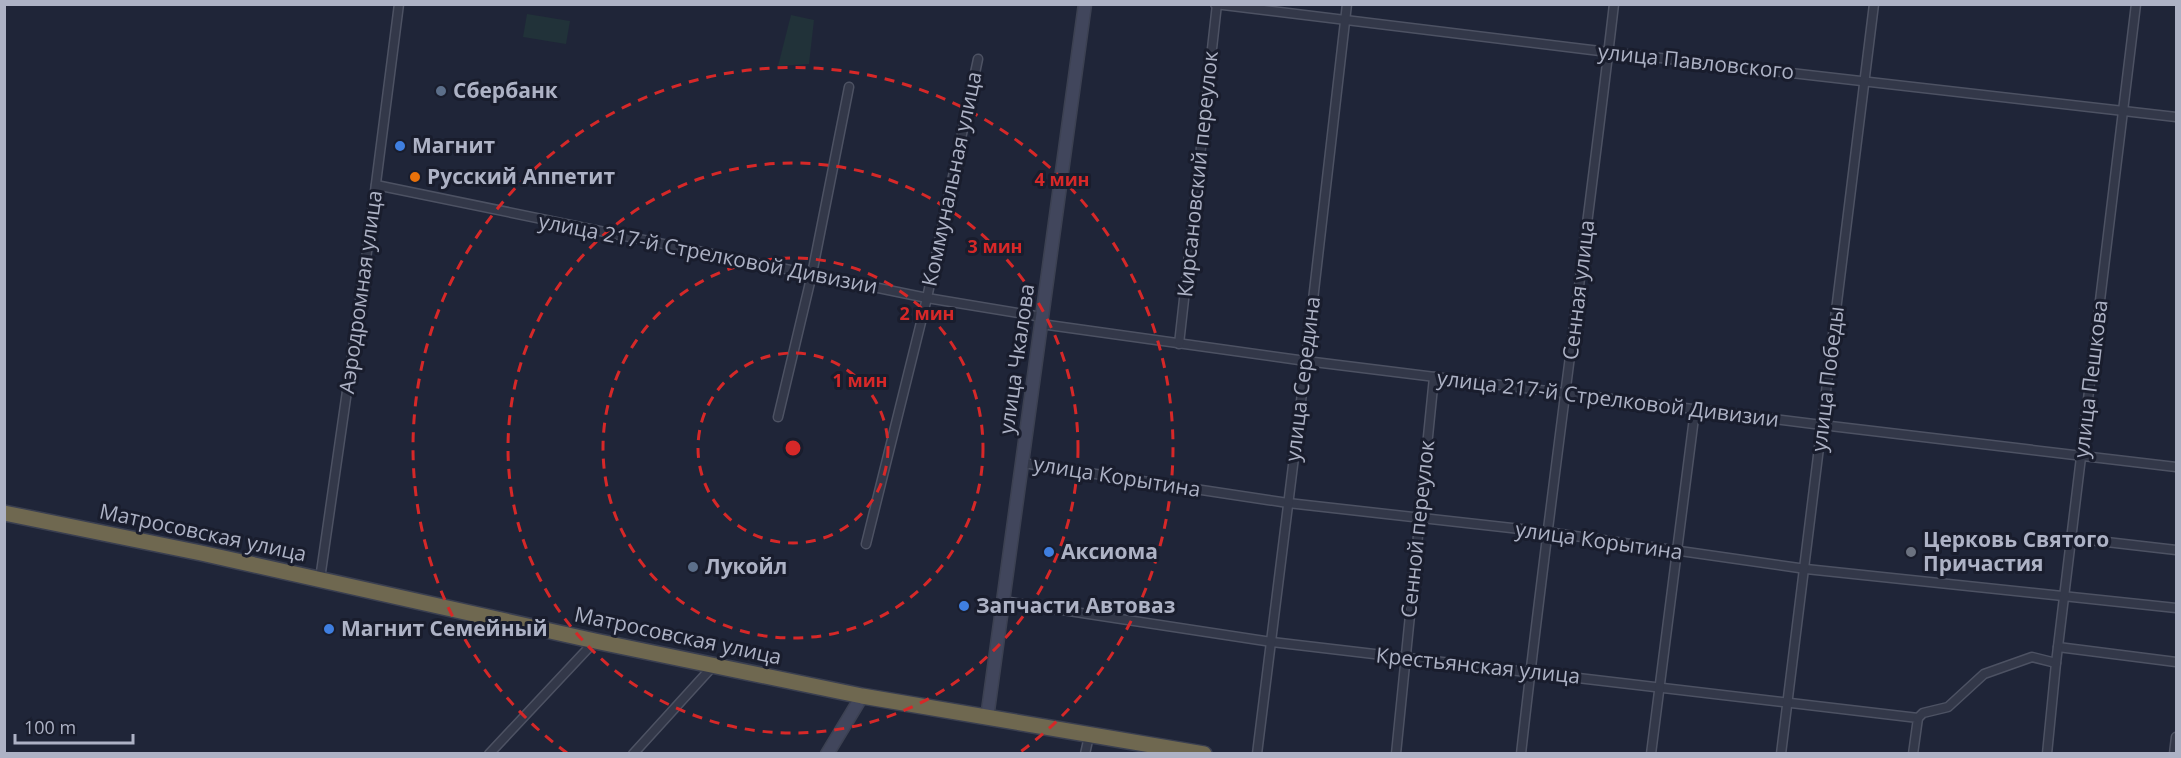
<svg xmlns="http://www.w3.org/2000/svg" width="2181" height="758" viewBox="0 0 2181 758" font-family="'Open Sans',sans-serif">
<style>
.green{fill:#213239}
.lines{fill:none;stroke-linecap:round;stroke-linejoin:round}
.street-casing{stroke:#4d5263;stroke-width:11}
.secondary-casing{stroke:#3c4152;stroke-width:15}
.highway-casing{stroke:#3a3f50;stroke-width:18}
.street{stroke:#333849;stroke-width:8}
.secondary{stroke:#41465c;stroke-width:12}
.highway{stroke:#6f6850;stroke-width:15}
.ring{fill:none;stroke:#d62828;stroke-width:3;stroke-dasharray:10 8}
.service-dot{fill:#5c6f8a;stroke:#191d2d;stroke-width:2}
.shop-dot{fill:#3f7fe0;stroke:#191d2d;stroke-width:2}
.food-dot{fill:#e8710a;stroke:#191d2d;stroke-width:2}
.worship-dot{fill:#6b7280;stroke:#191d2d;stroke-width:2}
.labels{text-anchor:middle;stroke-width:6;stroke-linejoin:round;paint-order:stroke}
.street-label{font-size:21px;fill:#adb2c5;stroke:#191d2d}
.poi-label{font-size:21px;font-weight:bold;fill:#adb2c5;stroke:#191d2d;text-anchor:start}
.centre{fill:#d62828;stroke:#191d2d;stroke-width:3}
.ring-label{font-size:18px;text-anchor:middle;font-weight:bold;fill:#d62828;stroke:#191d2d;stroke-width:6;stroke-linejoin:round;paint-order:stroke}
</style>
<rect width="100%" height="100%" fill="#1f2538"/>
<!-- green -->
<g class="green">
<polygon points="527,14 570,21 566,44 523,37"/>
<polygon points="791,15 814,20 809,64 778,66"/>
</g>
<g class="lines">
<defs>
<g id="street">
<polyline points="1215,4 1608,52 2176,117"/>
<polyline points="376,185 927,298 1042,317"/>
<polyline points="1041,324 1306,361 1822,425 2176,467"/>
<polyline points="1179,344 1217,4"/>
<polyline points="778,417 812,274 849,87"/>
<polyline points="1023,463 1288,503 1547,532 1806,569 2176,608"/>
<polyline points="2072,538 2176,550"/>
<polyline points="866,544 927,298 978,59"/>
<polyline points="320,579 369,238 399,4"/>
<polyline points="1003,601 1272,642 1918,718 1913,754"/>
<polyline points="2058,647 2176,662"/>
<polyline points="1918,718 1923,713 1948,707 1984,674 2032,657 2056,663"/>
<polyline points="489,754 595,641"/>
<polyline points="633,754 714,665"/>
<polyline points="1085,754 1089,736"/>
<polyline points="1257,754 1306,361 1347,4"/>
<polyline points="1396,754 1434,377"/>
<path d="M1521 754C1549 503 1585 254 1614 4"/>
<polyline points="1651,754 1695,410"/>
<polyline points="1781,754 1874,4"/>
<polyline points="2047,754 2056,663 2136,4"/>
<polyline points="2174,754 2176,737"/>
</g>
<g id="secondary">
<polyline points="987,718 1085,4"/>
<polyline points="827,754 862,696"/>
</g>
<polyline id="highway" points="4,513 201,553 595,641 862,696 1204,754"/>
</defs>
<!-- street casing -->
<use href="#street" class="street-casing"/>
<!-- secondary casing -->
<use href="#secondary" class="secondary-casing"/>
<!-- highway casing -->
<use href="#highway" class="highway-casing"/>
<!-- street -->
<use href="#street" class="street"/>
<!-- secondary -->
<use href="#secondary" class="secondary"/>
<!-- highway -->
<use href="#highway" class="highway"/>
</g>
<!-- distance rings -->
<g class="ring">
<circle cx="793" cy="448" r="95"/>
<circle cx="793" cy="448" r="190"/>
<circle cx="793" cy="448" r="285"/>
<path d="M567 753A380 380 0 1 1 1019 753"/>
</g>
<!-- markers -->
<g class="service-dot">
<circle cx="441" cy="91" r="6"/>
<circle cx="693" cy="567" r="6"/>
</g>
<g class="shop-dot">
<circle cx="400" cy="146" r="6"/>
<circle cx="1049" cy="552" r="6"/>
<circle cx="964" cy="606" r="6"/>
<circle cx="329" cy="629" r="6"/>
</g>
<circle class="food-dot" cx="415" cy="177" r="6"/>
<circle class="worship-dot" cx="1911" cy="552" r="6"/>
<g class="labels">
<!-- street labels -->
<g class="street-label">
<text transform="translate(1696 62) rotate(6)" y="7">улица Павловского</text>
<text transform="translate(1198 174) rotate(-84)" y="7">Кирсановский переулок</text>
<text transform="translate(952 179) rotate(-78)" y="7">Коммунальная улица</text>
<text transform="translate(708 254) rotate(11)" y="7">улица 217-й Стрелковой Дивизии</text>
<text transform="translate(1579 290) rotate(-83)" y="7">Сенная улица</text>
<text transform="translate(361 292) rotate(-82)" y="7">Аэродромная улица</text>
<text transform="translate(1017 359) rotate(-82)" y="7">улица Чкалова</text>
<text transform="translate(1303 379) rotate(-83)" y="7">улица Середина</text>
<text transform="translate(1828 379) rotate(-83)" y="7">улица Победы</text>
<text transform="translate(2091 379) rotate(-83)" y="7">улица Пешкова</text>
<text transform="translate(1608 399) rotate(7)" y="7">улица 217-й Стрелковой Дивизии</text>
<text transform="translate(1117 477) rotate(9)" y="7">улица Корытина</text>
<text transform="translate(1418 529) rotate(-84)" y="7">Сенной переулок</text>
<text transform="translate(203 533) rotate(12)" y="7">Матросовская улица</text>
<text transform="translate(1599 541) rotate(8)" y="7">улица Корытина</text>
<text transform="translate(678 636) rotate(12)" y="7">Матросовская улица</text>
<text transform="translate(1478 666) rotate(6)" y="7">Крестьянская улица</text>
</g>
<!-- poi labels -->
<g class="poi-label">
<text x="453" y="98">Сбербанк</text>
<text x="412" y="153">Магнит</text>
<text x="427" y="184">Русский Аппетит</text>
<text x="1923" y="547">Церковь Святого<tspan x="1923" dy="24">Причастия</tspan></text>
<text x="1061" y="559">Аксиома</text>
<text x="705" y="574">Лукойл</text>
<text x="976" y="613">Запчасти Автоваз</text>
<text x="341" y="636">Магнит Семейный</text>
</g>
</g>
<circle cx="793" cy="448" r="9" class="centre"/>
<g class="ring-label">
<text x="1062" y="186">4 мин</text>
<text x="995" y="253">3 мин</text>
<text x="927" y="320">2 мин</text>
<text x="860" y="387">1 мин</text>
</g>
<!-- border -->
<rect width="2181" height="758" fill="none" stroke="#adb2c5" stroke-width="12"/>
<!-- scale -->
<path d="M15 734v9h118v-9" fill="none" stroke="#adb2c5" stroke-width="3"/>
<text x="24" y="734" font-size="18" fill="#adb2c5" stroke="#191d2d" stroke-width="4.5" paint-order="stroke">100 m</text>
</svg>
